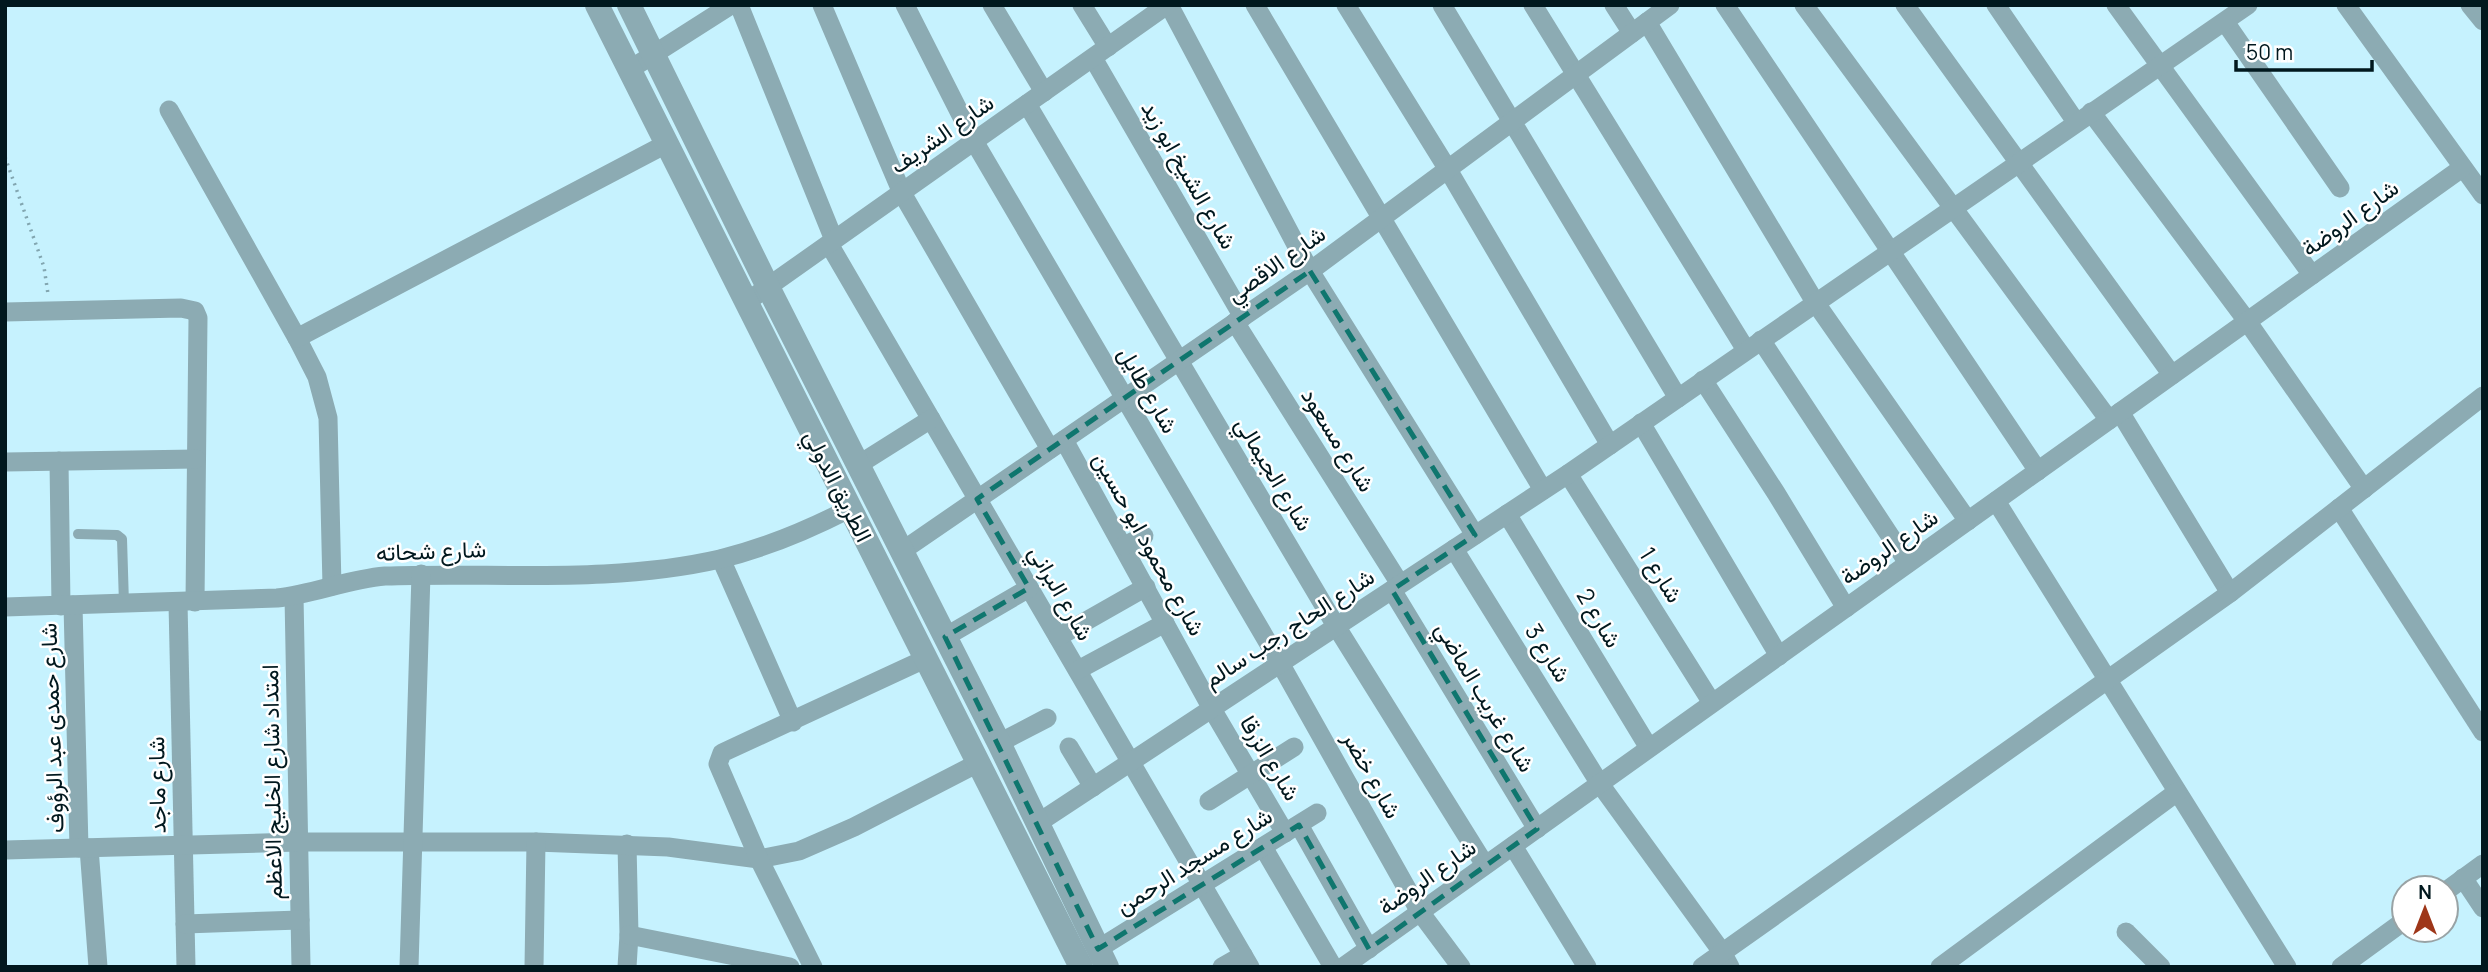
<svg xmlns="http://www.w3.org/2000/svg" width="2488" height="972" viewBox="0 0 2488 972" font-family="Manrope,Vazirmatn,sans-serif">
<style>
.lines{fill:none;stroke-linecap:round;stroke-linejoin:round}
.path{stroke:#82a6b0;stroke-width:3.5;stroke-dasharray:2 5;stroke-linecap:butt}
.service{stroke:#8cabb3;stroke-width:10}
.minor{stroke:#8cabb3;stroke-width:19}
.tertiary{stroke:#8cabb3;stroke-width:24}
.marked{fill:none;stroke:#0f766e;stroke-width:5;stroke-dasharray:14 9;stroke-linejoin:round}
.labels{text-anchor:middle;stroke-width:5;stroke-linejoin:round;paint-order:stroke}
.street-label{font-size:23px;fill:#01181e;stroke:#fff}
</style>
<rect width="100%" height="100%" fill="#c6f2fe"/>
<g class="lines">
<!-- path -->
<polyline class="path" points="5,157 44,267 48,294"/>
<!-- service -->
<polyline class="service" points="78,534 117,535 122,539 124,604"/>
<!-- minor -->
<g class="minor">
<polyline points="739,5 834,240"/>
<polyline points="822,5 902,193 1050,449"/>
<polyline points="905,5 974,141 1280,663 1420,912 1461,967"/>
<polyline points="992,5 1044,92"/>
<polyline points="1082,5 1108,47"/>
<polyline points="1169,5 1310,271 1475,535"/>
<polyline points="1255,5 1543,490"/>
<polyline points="1346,5 1447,168 1610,445"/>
<polyline points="1442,5 1678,398"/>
<polyline points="1533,5 1746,350"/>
<polyline points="1614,5 1632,33"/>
<polyline points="1725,5 2038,471"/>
<polyline points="1804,5 2109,420"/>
<polyline points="1905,5 2172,375"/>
<polyline points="1996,5 2076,122"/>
<polyline points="2116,5 2312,275"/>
<polyline points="2346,5 2483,195"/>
<polyline points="2470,5 2483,21"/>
<polyline points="1647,22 1815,302 1968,521"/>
<polyline points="2225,22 2340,188"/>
<polyline points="1093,58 1243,317"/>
<polyline points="629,70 731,5"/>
<polyline points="1027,104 1336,626 1485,865"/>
<polyline points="169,110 297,338 317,377 328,418 332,586"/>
<polyline points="2091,112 2247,321 2364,489"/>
<polyline points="829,244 1250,967"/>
<polyline points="745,303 1167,5"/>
<polyline points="5,312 181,308 195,311 198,318 195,602"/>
<polyline points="1235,322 1400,584"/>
<polyline points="297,338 666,144"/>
<polyline points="1761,340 1908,563"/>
<polyline points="1703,380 1776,493 1846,608"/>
<polyline points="2120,412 2230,593"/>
<polyline points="1641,423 1779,656"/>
<polyline points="1064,440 1212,709 1285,833"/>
<polyline points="59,461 61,606"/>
<polyline points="5,462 196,459"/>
<polyline points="858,465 931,419"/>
<polyline points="1568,474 1712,703"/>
<polyline points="1996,501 2287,967"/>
<polyline points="2339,508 2483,732"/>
<polyline points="1507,514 1649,748"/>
<polyline points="1124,546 1144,536"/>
<polyline points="1454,549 1600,784 1722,952 1730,967"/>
<polyline points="902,551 1310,271 1670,5"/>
<polyline points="721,559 793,722"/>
<polyline points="1392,590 1537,829"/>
<polyline points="294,596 301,967"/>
<polyline points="178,603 186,967"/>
<polyline points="73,605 79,848"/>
<path d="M5 607 277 598C314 594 348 579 385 576 496 572 611 584 720 559 765 548 808 530 849 509"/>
<polyline points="945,637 1029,588"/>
<polyline points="1058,637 1146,587"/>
<polyline points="1078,670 1165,623"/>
<polyline points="999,743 1047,718"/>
<polyline points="1069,747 1093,787"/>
<polyline points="1209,801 1294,747"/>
<polyline points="1038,823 1568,474 2248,5"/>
<polyline points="1299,825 1369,949"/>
<polyline points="627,844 629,935 627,967"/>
<polyline points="1513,846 1587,967"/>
<polyline points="1263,847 1333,967"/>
<polyline points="89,848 98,967"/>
<polyline points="5,850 298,842 536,842 668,847 759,859 799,851 854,827 978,763"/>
<polyline points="2463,878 2483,908"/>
<polyline points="2446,891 2483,864"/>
<polyline points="185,924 300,920"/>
<polyline points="2126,932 2161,967"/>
<polyline points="629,935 790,967"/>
<polyline points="1098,949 1317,813"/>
<polyline points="409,967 421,574"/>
<polyline points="534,967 536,842"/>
<polyline points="813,967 759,859 718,764 722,753 925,659"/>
<polyline points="1222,967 1243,955"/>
<polyline points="1343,967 2462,168"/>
<polyline points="1702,967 2230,593 2483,396"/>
<polyline points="1940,967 2177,792"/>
<polyline points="2341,967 2404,921"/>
</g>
<!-- tertiary -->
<g class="tertiary">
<polyline points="597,5 1081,967"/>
<polyline points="629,5 768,287 999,743 1107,967"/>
</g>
</g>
<!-- marked area -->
<path class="marked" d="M1310 271 1475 535 1392 590 1537 829 1369 949 1299 825 1098 949 945 637 1029 588 977 499Z"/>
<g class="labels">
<!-- street labels -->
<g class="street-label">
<text transform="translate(942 134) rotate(-35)" y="8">شارع الشريف</text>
<text transform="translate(1189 175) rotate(60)" y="8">شارع الشيخ ابو زيد</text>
<text transform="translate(2350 218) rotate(-36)" y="8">شارع الروضة</text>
<text transform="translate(1276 264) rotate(-35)" y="8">شارع الاقصي</text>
<text transform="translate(1148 390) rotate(60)" y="8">شارع طايل</text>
<text transform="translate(1338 440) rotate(58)" y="8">شارع مسعود</text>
<text transform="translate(1274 474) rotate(59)" y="8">شارع الجيمالي</text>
<text transform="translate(838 486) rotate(63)" y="8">الطريق الدولي</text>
<text transform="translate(1149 544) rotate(61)" y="8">شارع محمود ابو حسين</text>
<text transform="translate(1889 547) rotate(-35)" y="8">شارع الروضة</text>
<text transform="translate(431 551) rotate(-2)" y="8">شارع شحاته</text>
<text transform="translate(1661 575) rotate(58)" y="8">شارع 1</text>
<text transform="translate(1061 593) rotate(60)" y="8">شارع البراني</text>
<text transform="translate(1599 618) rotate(59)" y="8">شارع 2</text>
<text transform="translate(1289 628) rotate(-33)" y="8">شارع الحاج رجب سالم</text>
<text transform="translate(1548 653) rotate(58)" y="8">شارع 3</text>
<text transform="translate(1485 697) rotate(59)" y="8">شارع غريب الماضي</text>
<text transform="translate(52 728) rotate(-92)" y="8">شارع حمدى عبد الرؤوف</text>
<text transform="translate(1270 758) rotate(59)" y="8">شارع الزرقا</text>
<text transform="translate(1372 775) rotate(61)" y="8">شارع خضر</text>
<text transform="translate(272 782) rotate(-91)" y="8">امتداد شارع الخليج الاعظم</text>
<text transform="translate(157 785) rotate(-91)" y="8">شارع ماجد</text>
<text transform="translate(1194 861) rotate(-32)" y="8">شارع مسجد الرحمن</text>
<text transform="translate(1427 877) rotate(-35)" y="8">شارع الروضة</text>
</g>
</g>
<!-- border -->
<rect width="2488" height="972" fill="none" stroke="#01181e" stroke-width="14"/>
<!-- north arrow -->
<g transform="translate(2425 909)"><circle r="33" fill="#ffffff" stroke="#99a3a5" stroke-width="2"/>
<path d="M0-5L12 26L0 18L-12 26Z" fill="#9e3619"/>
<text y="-10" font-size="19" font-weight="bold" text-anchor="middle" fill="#01181e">N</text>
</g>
<!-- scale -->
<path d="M2236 60v10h136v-10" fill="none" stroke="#01181e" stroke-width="3.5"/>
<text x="2246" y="60" font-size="21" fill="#01181e" stroke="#ffffff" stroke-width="5" paint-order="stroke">50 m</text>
</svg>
